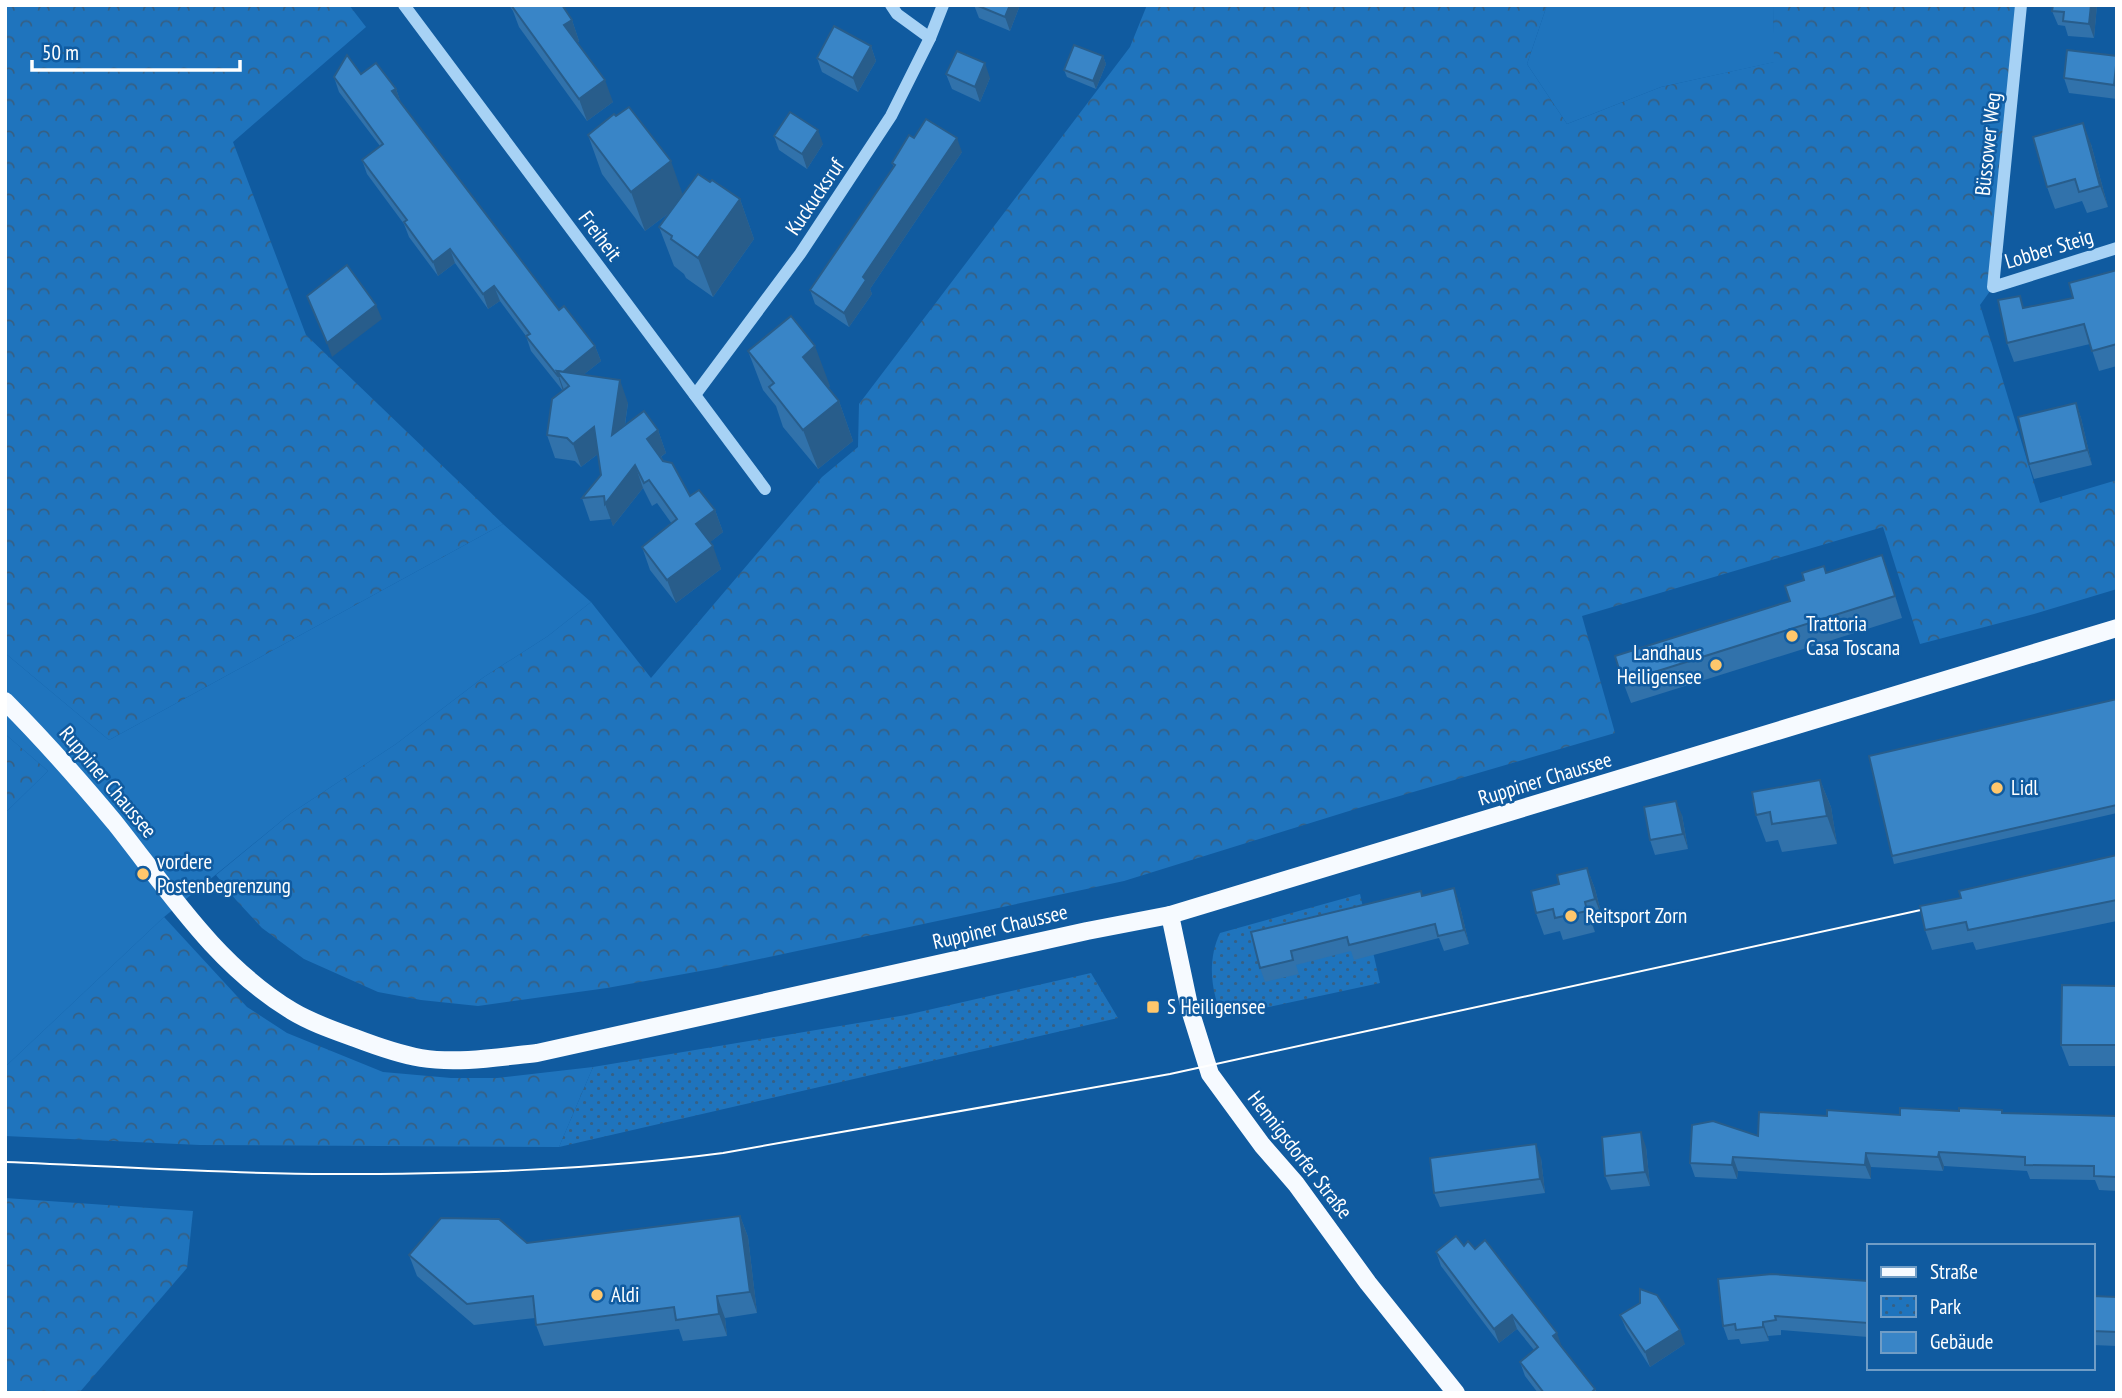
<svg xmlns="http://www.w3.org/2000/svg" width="2122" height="1398" viewBox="0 0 2122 1398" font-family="'PT Sans Narrow',sans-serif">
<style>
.grass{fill:#1f74bd}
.forest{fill:url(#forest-crowns)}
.park{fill:url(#park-dots)}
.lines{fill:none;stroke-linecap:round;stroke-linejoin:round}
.minor{stroke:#a7d2f5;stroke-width:12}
.major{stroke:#f6faff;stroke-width:18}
.tram{stroke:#fff;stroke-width:2}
.wall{fill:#3172ab}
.shaded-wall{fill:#285d8b}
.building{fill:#3985c7;stroke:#285d8b;stroke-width:2}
.poi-dot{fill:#ffc76c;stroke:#105ba0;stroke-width:2.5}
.labels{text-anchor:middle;stroke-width:5;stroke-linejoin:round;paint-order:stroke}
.street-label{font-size:21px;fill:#fff;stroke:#105ba0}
.poi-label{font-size:21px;fill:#fff;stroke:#105ba0;text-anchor:start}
</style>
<defs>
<pattern id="forest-crowns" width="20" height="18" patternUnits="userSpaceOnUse" patternTransform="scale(1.75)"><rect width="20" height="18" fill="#1f74bd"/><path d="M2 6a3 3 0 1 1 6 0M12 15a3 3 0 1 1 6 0" fill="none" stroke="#366084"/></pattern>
<pattern id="park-dots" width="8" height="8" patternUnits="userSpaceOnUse" patternTransform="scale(1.75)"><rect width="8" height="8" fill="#1f74bd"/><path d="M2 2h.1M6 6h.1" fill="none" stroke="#366084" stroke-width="1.8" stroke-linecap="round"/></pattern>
</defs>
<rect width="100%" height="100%" fill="#105ba0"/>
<!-- grass -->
<g class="grass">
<polygon points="1547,5 1773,5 1775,62 1661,87 1567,124 1527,64"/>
<polygon points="503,524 591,602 548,636 484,677 396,744 290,814 164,917 5,1067 5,813 48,771 5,734 5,653 109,740"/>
</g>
<!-- forest -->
<g class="forest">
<polygon points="5,5 349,5 366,27 233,142 306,335 503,524 109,740 5,653"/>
<polygon points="1147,5 1547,5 1527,64 1567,124 1661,87 1774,62 1773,5 2021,5 1993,287 1980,305 2040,503 2117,480 2117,589 2034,614 1920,644 1883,527 1582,616 1615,733 1362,807 1124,881 717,968 607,988 478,1006 421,1000 378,992 304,959 262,928 236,900 216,875 290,814 396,744 484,677 548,636 591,602 651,678 822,477 858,447 859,404 1130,47"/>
<polygon points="5,734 48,771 5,813"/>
<polygon points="164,917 247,1007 287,1033 383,1072 451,1078 497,1078 593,1067 559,1147 200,1145 5,1136 5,1067"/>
<polygon points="5,1198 193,1211 187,1268 79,1393 5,1393"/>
</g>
<!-- park -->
<g class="park">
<path d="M1360 894 1380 983 1222 1017C1211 989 1207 961 1220 933Z"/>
<polygon points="1091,973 1118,1018 559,1147 593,1067 906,1015"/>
</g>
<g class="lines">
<!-- minor -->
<g class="minor">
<polyline points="404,5 765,489"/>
<polyline points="891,5 897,14 930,38"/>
<polyline points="2021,5 1993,287 2117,248"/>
<polyline points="695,395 800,254 891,116 930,38 943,5"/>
</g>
<!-- major -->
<g class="major">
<path d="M5 701C44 740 80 781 115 823 169 891 216 965 292 1011 312 1023 333 1030 355 1038 376 1046 398 1054 421 1058 458 1064 499 1057 537 1053L1087 931 1170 915 2117 628"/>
<polyline points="1170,915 1190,1010 1210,1074 1262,1145 1296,1184 1368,1283 1456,1393"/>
</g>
<!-- tram -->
<path class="tram" d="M5 1162C113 1166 222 1174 330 1174 461 1174 593 1170 723 1153L1170 1074 1939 906"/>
</g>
<!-- wall -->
<g class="wall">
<polygon points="509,5 562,5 572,20 579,41 577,43 613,102 587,121 519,27 513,11"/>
<polygon points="974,5 1020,5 1010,31 979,18"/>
<polygon points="2053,5 2097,5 2094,38 2068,36 2065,26 2058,25 2052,11"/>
<polygon points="871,46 876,61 858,92 822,72 817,58"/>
<polygon points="1103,56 1106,64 1096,89 1067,77 1064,70"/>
<polygon points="2117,56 2117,99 2069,93 2064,78"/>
<polygon points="361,74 396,89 401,103 559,310 595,346 601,361 583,375 628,403 625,425 658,430 666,453 661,457 690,496 715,510 723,532 710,542 721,569 676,603 650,570 642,547 672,524 657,503 652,506 643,488 613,526 611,519 590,521 582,498 601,475 598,454 581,467 575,461 555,458 547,435 563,391 531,351 526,336 500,301 488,309 455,263 438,276 409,237 404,224 367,174 362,160 380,146 339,92 334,77"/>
<polygon points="946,74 990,78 980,102 952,89"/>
<polygon points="588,135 683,194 740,199 754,239 713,297 686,278 684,274 674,266 659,227 669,213 645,231 602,174"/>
<polygon points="774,136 823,144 807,169 779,150"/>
<polygon points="914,138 962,152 870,289 872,294 849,327 815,304 810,290 894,168 892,163"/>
<polygon points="2091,144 2108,207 2087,213 2082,201 2055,209 2047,187"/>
<polygon points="2117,270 2117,366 2099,371 2090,344 2014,362 2007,343 2025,308 2073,298"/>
<polygon points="748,351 830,386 828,387 839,401 853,441 818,469 783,427 776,406 763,390"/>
<polygon points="2076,403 2081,418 2092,465 2034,479 2029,464"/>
<polygon points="1827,573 1889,576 1902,618 1631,703 1623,682 1790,601"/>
<polygon points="2117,699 2117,813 1894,864 1892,856"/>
<polygon points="1820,780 1831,807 1837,844 1782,852 1778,840 1766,842 1756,815"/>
<polygon points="1682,815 1688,849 1655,855 1650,840"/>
<polygon points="2117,855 2117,921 1976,950 1973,942 1932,950 1925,930 1961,898"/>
<polygon points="1587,868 1595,889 1603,920 1592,923 1595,932 1563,940 1560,931 1544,935 1536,913 1559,884"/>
<polygon points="1422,895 1459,902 1469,944 1444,951 1439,938 1354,960 1351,951 1296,965 1299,974 1265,982 1260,968 1251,932"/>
<polygon points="2117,986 2117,1066 2069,1066 2061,1045"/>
<polygon points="2002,1110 2003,1113 2117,1116 2117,1191 2099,1190 2095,1180 2030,1179 2027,1171 1944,1166 1943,1171 1871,1167 1871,1179 1738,1171 1737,1179 1695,1177 1690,1163 1758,1136 1827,1116 1900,1115"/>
<polygon points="1646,1147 1650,1186 1611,1190 1605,1176"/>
<polygon points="1541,1158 1545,1193 1440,1207 1434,1193"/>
<polygon points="740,1216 748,1237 757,1313 725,1318 727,1336 683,1341 679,1329 544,1346 536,1325 535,1318 474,1325 417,1276 409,1255 527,1243"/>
<polygon points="1464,1246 1562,1347 1595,1389 1597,1393 1538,1393 1525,1376 1520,1362 1534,1350 1517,1329 1499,1343 1441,1266 1436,1252"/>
<polygon points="1868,1281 1868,1337 1781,1330 1781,1335 1768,1336 1769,1341 1741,1344 1739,1339 1728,1340 1723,1326"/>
<polygon points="2092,1296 2117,1297 2117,1346 2092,1345"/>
<polygon points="1620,1315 1685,1344 1650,1367 1626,1329"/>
</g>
<!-- shaded-wall -->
<g class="shaded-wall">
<polygon points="1010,5 1020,5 1010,31 1005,17"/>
<polygon points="2091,5 2097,5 2094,38 2089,24"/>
<polygon points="572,20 579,41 572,47 564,25"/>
<polygon points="871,46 876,61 858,92 853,78"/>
<polygon points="1103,56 1106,64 1096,89 1093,81"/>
<polygon points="985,63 990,78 980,102 975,87"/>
<polygon points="2117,67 2117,91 2114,85"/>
<polygon points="605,80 613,102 587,121 579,99"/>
<polygon points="396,89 401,103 392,91"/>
<polygon points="2083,123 2091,144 2108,207 2100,186"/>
<polygon points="818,130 823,144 807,169 802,154"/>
<polygon points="957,138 962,152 870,289 872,294 849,327 844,313 863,277"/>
<polygon points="671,161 685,201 645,231 631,192"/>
<polygon points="740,199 754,239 713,297 698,258"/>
<polygon points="450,249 455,263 438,276 433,262"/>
<polygon points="494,286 500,301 488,309 483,294"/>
<polygon points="376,305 382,319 332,357 327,343"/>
<polygon points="595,346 601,361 569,386 560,375"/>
<polygon points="815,346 830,386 817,396 803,357"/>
<polygon points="558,376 559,376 564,390 563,391"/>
<polygon points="620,380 628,403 620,458 612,435"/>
<polygon points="839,401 853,441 818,469 803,430"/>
<polygon points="2076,403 2081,418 2092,465 2087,450"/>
<polygon points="594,427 603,450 581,467 573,444"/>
<polygon points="658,430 666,453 655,461 647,439"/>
<polygon points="635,465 643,488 613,526 605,504"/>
<polygon points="715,510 723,532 704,547 696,524"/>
<polygon points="713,546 721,569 676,603 667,580"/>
<polygon points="1820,780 1831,807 1837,844 1827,816"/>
<polygon points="1676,801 1682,815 1688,849 1683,834"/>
<polygon points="1587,868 1595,889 1603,920 1595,899"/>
<polygon points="1454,888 1459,902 1469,944 1464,930"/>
<polygon points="1585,902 1595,932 1587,911"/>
<polygon points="1641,1132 1646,1147 1650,1186 1645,1172"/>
<polygon points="1536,1144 1541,1158 1545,1193 1540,1179"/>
<polygon points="1939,1152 1944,1166 1943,1171 1938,1157"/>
<polygon points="1866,1153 1871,1167 1871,1179 1865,1165"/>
<polygon points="1733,1157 1738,1171 1737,1179 1732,1165"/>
<polygon points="740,1216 748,1237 757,1313 750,1292"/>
<polygon points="717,1296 725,1318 727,1336 719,1314"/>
<polygon points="1512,1315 1517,1329 1499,1343 1494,1329"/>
<polygon points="1763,1322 1768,1336 1769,1341 1763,1327"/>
<polygon points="1680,1330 1685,1344 1650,1367 1645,1352"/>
<polygon points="1557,1333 1562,1347 1553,1336"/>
</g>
<!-- building -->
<g class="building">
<polygon points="511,5 562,5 572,20 564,25 605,80 579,99"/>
<polygon points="976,5 1010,5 1005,17"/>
<polygon points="2053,5 2091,5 2089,24 2063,21 2064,12 2052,11"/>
<polygon points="834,26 871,46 853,78 817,58"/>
<polygon points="1074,45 1103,56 1093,81 1064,70"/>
<polygon points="2067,50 2117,56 2114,85 2064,78"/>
<polygon points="957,51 985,63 975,87 946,74"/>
<polygon points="347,55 361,74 376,63 396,89 392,91 559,310 564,306 595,346 563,372 557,371 559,376 558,376 526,336 530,334 494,286 483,294 450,249 433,262 404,222 407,220 362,160 383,144 334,77"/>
<polygon points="629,107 671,161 631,192 588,135 614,114 616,116"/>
<polygon points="790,112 818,130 802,154 774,136"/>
<polygon points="926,119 957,138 863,277 866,280 844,313 810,290 895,165 892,163 909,135 914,138"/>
<polygon points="2083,123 2100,186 2079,192 2075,179 2047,187 2033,137"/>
<polygon points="698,174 710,182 712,180 740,199 698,258 671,239 672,236 659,227"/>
<polygon points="347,265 376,305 327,343 307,296"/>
<polygon points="2117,270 2117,344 2092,351 2084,324 2007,343 1998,300 2020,296 2023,308 2073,298 2069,283"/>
<polygon points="791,316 815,346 803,357 839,401 803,430 769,387 774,383 748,351"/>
<polygon points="557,371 620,380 612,435 644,411 658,430 647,439 663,461 672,463 690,496 699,490 715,510 696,524 713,546 667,580 642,547 677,519 649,480 644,483 635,465 605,504 604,496 582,498 601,475 594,427 573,444 567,438 547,435 552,399 569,386"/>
<polygon points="2076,403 2087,450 2029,464 2018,417"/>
<polygon points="1882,555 1895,596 1623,682 1615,656 1790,601 1785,586 1804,580 1802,573 1824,566 1826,573"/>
<polygon points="2117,699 2117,805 1892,856 1869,756"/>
<polygon points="1820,780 1827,816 1772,824 1770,812 1756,815 1752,792"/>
<polygon points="1676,801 1683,834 1650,840 1644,807"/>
<polygon points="2117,855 2117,900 1968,930 1966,922 1925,930 1920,906 1961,898 1959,891"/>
<polygon points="1587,868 1595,899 1585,902 1587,911 1555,918 1553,909 1536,913 1531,891 1559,884 1557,875"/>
<polygon points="1454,888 1464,930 1438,936 1435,924 1349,945 1347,937 1291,951 1293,960 1260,968 1251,932 1421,891 1422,896"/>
<polygon points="2062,985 2117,986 2117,1045 2061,1045"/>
<polygon points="1900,1108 1959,1111 1959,1108 2002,1110 2002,1113 2117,1116 2117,1177 2094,1176 2094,1166 2025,1165 2025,1157 1939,1152 1938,1157 1866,1153 1865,1165 1733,1157 1732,1165 1690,1163 1692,1125 1713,1121 1758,1136 1759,1112 1827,1116 1827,1110 1900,1115"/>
<polygon points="1641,1132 1645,1172 1605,1176 1602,1137"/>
<polygon points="1536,1144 1540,1179 1434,1193 1430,1158"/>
<polygon points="740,1216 750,1292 717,1296 719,1314 676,1320 674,1307 536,1325 533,1296 467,1304 409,1255 441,1218 499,1219 527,1243"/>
<polygon points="1456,1236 1464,1246 1468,1241 1475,1249 1485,1240 1557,1333 1553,1336 1595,1389 1591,1393 1544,1393 1520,1362 1538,1347 1512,1315 1494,1329 1436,1252"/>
<polygon points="1772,1274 1868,1281 1868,1323 1775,1316 1776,1320 1763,1322 1763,1327 1736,1330 1735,1324 1723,1326 1718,1279"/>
<polygon points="1640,1289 1657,1295 1680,1330 1645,1352 1620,1315 1640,1303"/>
<polygon points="2092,1296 2117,1297 2117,1332 2092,1331"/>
</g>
<!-- markers -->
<g class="poi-dot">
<circle cx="1792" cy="636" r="7"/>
<circle cx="1716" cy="665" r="7"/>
<circle cx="1997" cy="788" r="7"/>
<circle cx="143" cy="874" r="7"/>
<circle cx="1571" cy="916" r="7"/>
<rect x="1146" y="1000" width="14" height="14" rx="3.5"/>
<circle cx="597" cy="1295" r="7"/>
</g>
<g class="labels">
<!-- street labels -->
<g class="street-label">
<text transform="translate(1988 144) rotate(-84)" y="7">Büssower Weg</text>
<text transform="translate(815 197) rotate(-56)" y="7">Kuckucksruf</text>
<text transform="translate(600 236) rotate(53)" y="7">Freiheit</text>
<text transform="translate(2049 249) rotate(-17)" y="7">Lobber Steig</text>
<text transform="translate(1545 779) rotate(-17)" y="7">Ruppiner Chaussee</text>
<text transform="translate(108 782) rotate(50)" y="7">Ruppiner Chaussee</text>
<text transform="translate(1000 927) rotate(-13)" y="7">Ruppiner Chaussee</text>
<text transform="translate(1300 1155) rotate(52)" y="7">Hennigsdorfer Straße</text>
</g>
<!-- poi labels -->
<g class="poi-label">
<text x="1806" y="631">Trattoria<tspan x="1806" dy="24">Casa Toscana</tspan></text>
<text x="1702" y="660" text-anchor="end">Landhaus<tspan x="1702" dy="24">Heiligensee</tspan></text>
<text x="2011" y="795">Lidl</text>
<text x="157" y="869">vordere<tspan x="157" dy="24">Postenbegrenzung</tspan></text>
<text x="1585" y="923">Reitsport Zorn</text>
<text x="1167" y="1014">S Heiligensee</text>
<text x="611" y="1302">Aldi</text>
</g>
</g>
<!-- border -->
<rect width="2122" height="1398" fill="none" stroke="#ffffff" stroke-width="14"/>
<!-- legend -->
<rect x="1867" y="1244" width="228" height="126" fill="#105ba0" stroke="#709dc6" stroke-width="2"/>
<rect x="1881" y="1267" width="35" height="10" fill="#f6faff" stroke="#709dc6" stroke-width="2"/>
<text x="1930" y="1279" font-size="21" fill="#ffffff">Straße</text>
<rect x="1881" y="1296" width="35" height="21" fill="url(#park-dots)" stroke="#709dc6" stroke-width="2"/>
<text x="1930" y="1314" font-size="21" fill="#ffffff">Park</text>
<rect x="1881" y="1332" width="35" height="21" fill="#3985c7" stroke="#709dc6" stroke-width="2"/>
<text x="1930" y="1349" font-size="21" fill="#ffffff">Gebäude</text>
<!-- scale -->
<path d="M32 60v10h208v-10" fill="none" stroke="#ffffff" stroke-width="3.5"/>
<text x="42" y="60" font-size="21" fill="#ffffff" stroke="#105ba0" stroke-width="5" paint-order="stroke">50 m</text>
</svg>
